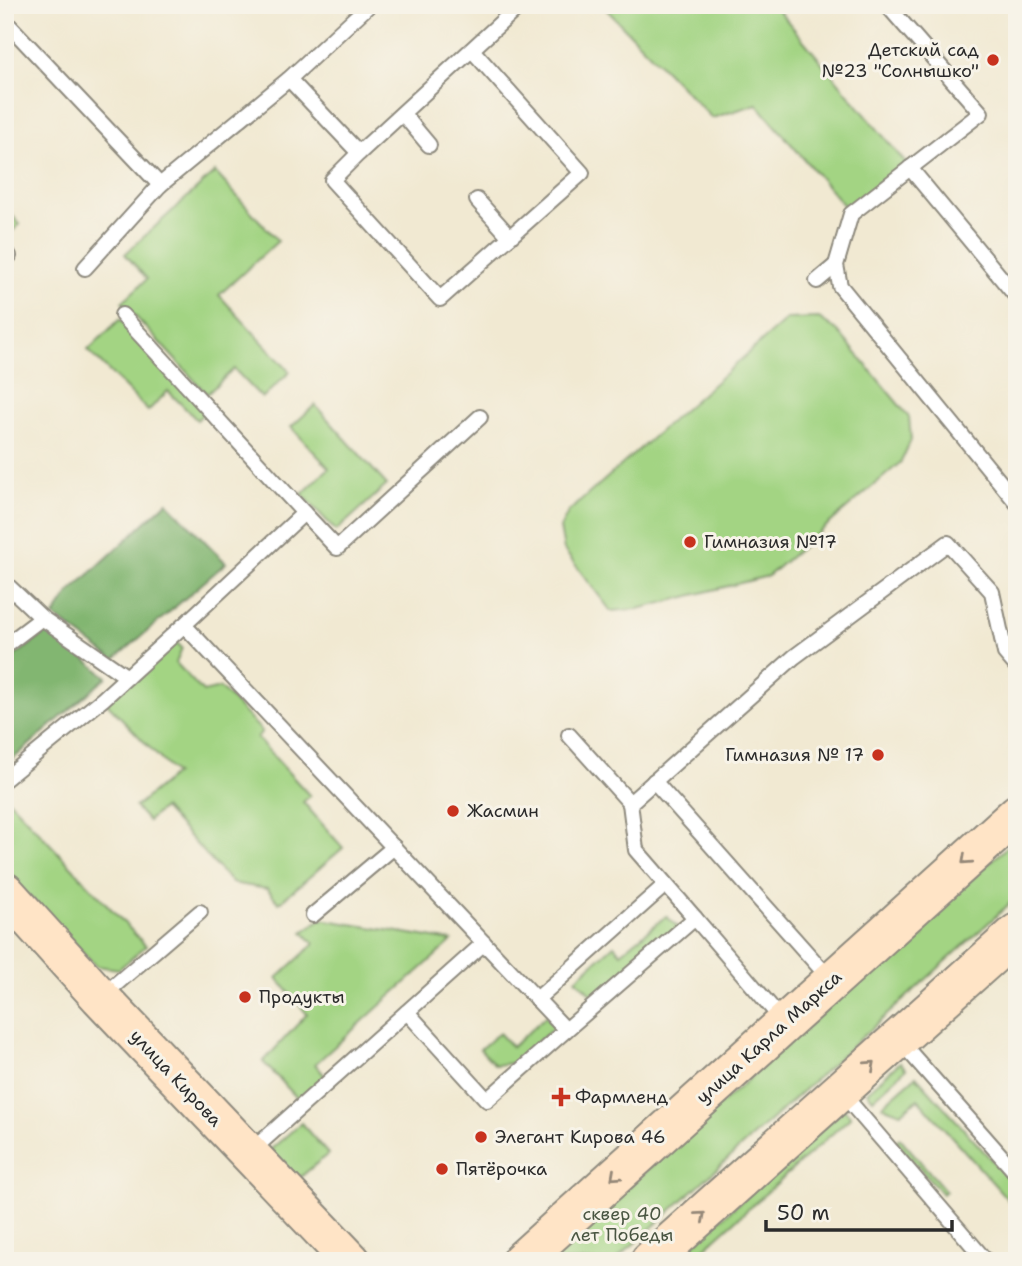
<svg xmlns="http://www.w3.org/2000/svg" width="1022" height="1266" viewBox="0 0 1022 1266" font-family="'Shantell Sans',sans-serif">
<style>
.green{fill:#a3d483;stroke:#678057;stroke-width:2}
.forest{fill:#82b671;stroke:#56704e;stroke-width:2}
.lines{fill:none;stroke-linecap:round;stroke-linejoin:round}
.lane-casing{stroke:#8e8a7e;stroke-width:18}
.secondary-casing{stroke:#8e8a7e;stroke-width:42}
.lane{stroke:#fff;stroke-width:14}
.secondary{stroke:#ffe4c6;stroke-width:38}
.oneway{stroke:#958878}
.poi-dot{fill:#c8321e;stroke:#f7f3e8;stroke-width:2.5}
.labels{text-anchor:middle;stroke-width:6;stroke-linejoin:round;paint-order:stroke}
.poi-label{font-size:18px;fill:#2b2b2b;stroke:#f7f3e8;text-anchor:start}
.street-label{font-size:18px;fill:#2b2b2b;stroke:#f7f3e8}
.park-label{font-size:18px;fill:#495541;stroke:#f7f3e8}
</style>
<rect width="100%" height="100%" fill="#f7f3e8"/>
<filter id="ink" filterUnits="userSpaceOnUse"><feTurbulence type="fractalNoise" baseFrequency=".0143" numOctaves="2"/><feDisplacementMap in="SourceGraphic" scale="14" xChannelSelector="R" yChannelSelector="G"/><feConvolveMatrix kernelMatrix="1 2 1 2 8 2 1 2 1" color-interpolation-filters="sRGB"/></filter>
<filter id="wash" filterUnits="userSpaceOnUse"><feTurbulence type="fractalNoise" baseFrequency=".00686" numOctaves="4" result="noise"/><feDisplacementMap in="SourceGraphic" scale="28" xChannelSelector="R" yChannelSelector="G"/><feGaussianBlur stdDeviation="1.57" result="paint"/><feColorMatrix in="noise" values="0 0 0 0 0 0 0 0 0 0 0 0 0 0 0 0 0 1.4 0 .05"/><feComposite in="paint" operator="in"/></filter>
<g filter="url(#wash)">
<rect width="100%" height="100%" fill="#f1e9d2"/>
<!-- green -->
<g class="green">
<polygon points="602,5 774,5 910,168 851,214 757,104 712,118"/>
<polygon points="215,172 278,241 219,295 290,372 262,398 234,369 207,394 122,302 147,279 125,254"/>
<polygon points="5,208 20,224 5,238"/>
<polygon points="819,318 838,331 909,417 911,440 901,462 768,576 638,609 611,611 564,550 560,528 568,512 787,319"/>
<polygon points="120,319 208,409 197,420 168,391 148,411 88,350"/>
<polygon points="315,405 387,485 336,531 302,494 329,468 291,427"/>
<polygon points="171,637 182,648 176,663 203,692 220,688 262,731 257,738 310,796 303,802 343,848 279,903 267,889 232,883 163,808 148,821 135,807 175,774 103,699"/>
<polygon points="5,796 146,946 119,969 96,966 5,871"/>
<polygon points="1017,838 1017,897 615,1261 546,1261"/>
<polygon points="666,916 681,930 598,1001 576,979 614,945 621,953"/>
<polygon points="321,919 452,941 315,1064 326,1077 299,1100 263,1062 307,1014 277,978 314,944 303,932"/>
<polygon points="546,1016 555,1027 514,1063 495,1065 480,1049 499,1033 512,1047"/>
<polygon points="900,1062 906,1069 873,1099 867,1092"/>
<polygon points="916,1076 1017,1188 1017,1210 918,1099 901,1113 882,1106"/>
<polygon points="844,1109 851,1117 690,1261 674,1261"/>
<polygon points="301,1123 328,1154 297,1180 270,1150"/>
<polygon points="900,1138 946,1191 942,1194 896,1141"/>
</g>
<!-- forest -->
<g class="forest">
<polygon points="167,502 226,563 114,660 54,616 70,592"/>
<polygon points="50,630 107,677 5,766 5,663"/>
</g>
</g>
<g filter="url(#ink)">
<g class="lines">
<defs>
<g id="lane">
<polyline points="887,5 981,113 851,214 836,265 840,286 1017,503"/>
<polyline points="5,21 160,185 289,79 369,5"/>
<polyline points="289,79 359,153 518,7 517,5"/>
<polyline points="403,114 429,145"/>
<polyline points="359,153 332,180 440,299 582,173 472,50"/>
<polyline points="910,168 1016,296"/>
<polyline points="477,200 510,237"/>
<polyline points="5,259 9,256"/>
<polyline points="85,268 160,185"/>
<polyline points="817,281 836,265"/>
<polyline points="122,315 304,513 184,625"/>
<polyline points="304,513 337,548 480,417"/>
<polyline points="5,583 42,618 5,646"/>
<polyline points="42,618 127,677"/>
<polyline points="569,735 630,803"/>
<polyline points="5,779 103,699 184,625 566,1030 695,918 784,1022"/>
<polyline points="654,781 830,979"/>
<polyline points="313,915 394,847"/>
<polyline points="695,918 636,850 630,803 794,657 948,543 992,592 1005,653 1017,667"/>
<polyline points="101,997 200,912"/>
<polyline points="537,999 665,885"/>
<polyline points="407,1012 487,1100 566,1030"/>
<polyline points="900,1041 1017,1174"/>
<polyline points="842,1093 986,1261"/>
<polyline points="249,1153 484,943"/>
</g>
<g id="secondary">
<polyline points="5,892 100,997 351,1261"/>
<polyline points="521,1261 1017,814"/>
<polyline points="650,1261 1017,933"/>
</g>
</defs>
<!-- lane casing -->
<use href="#lane" class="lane-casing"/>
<!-- secondary casing -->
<use href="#secondary" class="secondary-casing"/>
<!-- lane -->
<use href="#lane" class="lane"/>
<!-- secondary -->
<use href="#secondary" class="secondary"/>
</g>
<!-- one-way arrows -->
<defs><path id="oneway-chevron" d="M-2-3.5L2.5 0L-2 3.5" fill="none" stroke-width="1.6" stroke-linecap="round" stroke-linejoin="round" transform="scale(1.75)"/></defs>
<g class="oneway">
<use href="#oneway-chevron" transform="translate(966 860) rotate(138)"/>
<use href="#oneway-chevron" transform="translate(871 1065) rotate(-42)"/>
<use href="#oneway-chevron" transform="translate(615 1176) rotate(138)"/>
<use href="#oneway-chevron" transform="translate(701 1216) rotate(-41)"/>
</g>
</g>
<!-- markers -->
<g class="poi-dot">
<circle cx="993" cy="60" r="7"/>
<circle cx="690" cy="542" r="7"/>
<circle cx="878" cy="755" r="7"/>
<circle cx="453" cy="811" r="7"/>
<circle cx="245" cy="997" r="7"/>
<path d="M557.5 1086.5h7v7h7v7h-7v7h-7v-7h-7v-7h7z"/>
<circle cx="481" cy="1137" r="7"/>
<circle cx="442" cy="1169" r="7"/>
</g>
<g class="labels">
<!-- poi labels -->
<g class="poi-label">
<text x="979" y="56" text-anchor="end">Детский сад<tspan x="979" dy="21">№23 "Солнышко"</tspan></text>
<text x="704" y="548">Гимназия №17</text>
<text x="864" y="761" text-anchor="end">Гимназия № 17</text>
<text x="467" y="817">Жасмин</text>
<text x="259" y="1003">Продукты</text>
<text x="575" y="1103">Фармленд</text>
<text x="495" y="1143">Элегант Кирова 46</text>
<text x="456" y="1175">Пятёрочка</text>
</g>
<!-- street labels -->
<g class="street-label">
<text transform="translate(769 1037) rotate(-42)" y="6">улица Карла Маркса</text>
<text transform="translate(176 1078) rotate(47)" y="6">улица Кирова</text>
</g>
<!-- park labels -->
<g class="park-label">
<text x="622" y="1220">сквер 40<tspan x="622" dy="21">лет Победы</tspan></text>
</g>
</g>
<!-- margin -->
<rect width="1022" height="1266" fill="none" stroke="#f7f3e8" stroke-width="28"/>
<!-- scale -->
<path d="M766 1220v10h186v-10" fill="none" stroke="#2b2b2b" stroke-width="3.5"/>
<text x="777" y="1220" font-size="21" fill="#2b2b2b" stroke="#f7f3e8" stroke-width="5" paint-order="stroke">50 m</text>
</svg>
